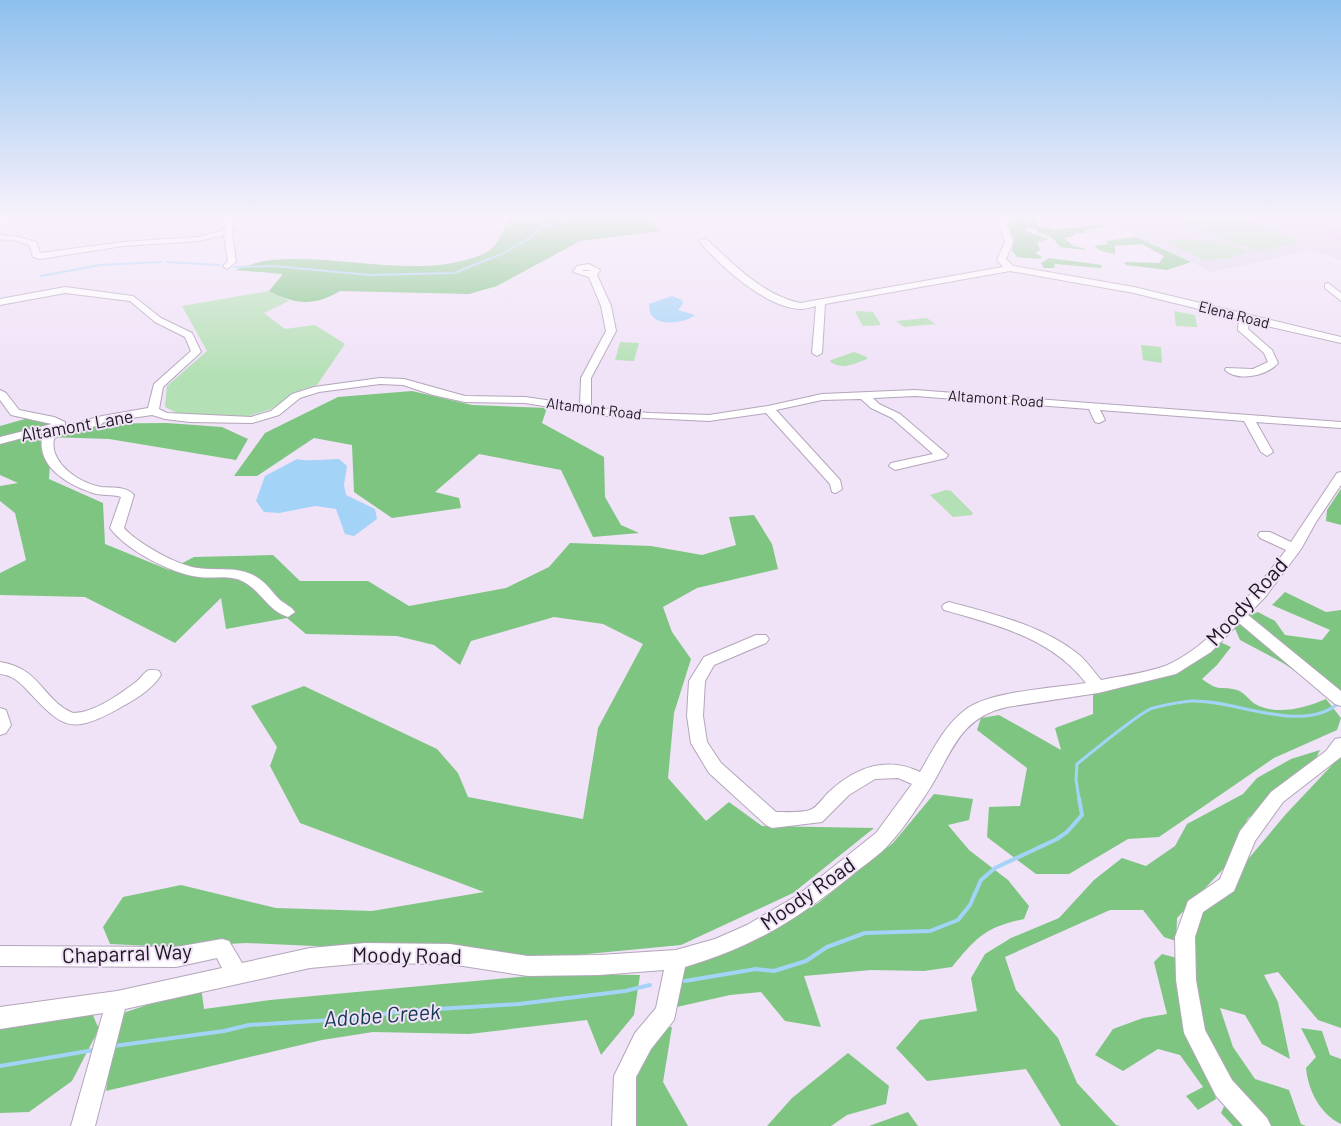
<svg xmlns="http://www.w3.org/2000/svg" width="1341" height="1126" viewBox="0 0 1341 1126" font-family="Barlow,sans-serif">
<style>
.education{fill:#ddd6eb}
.green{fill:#b4e0b5}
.forest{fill:#7ec581}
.water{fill:#a4d3f8}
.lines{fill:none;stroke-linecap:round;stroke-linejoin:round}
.stream-far2{stroke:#a4d3f8;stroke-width:2}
.stream-far1{stroke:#a4d3f8;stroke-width:3}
.stream{stroke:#a4d3f8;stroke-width:4}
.building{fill:#e1b8f6}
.minor-casing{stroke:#b3a6ba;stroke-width:2}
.minor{fill:#fff;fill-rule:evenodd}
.labels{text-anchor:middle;stroke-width:4;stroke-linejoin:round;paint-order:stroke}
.far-street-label{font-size:15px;fill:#1b161d;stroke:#f0e2f7}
.street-label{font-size:18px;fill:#1b161d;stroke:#f0e2f7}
.near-street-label{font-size:21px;fill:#1b161d;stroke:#f0e2f7}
.near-water-label{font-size:22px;font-style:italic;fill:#153851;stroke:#f0e2f7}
</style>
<rect width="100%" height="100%" fill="#f0e2f7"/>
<!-- education -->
<polygon class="education" points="1122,216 1341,216 1341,260 1312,250 1212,272 1103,220"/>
<!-- green -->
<g class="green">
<polygon points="1204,216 1233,216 1300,241 1259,252 1180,222"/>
<polygon points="1182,239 1219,242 1249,251 1228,258 1206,261 1165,241"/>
<polygon points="269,291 289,301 264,313 285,329 315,325 345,344 317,385 301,390 271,409 243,418 181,415 165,407 167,386 207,351 182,306"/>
<polygon points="857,311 873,312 881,325 863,326 855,312"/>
<polygon points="1174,311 1195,315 1197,327 1176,326"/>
<polygon points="927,318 935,324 904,327 896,321"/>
<polygon points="620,342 639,343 634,361 615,360"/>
<polygon points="1141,345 1161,347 1162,363 1143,360"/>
<path d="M854 352 867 357V359C853 364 844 370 830 362L831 360Z"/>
<polygon points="946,490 951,491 973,513 972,515 953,517 930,495"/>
</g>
<!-- forest -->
<g class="forest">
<path d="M524 216H642L662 231 580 241 497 286 469 294 340 291C315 306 295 305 269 291L283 274 235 270C244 267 254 263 264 261 333 251 420 282 483 254 497 248 504 230 509 217 518 221 534 225 543 218Z"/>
<path d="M1019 219 1035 220 1037 225 1055 230 1104 224V227L1086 230 1085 233H1075L1074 236 1064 238 1073 246 1084 248 1085 250 1060 247C1053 238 1050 235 1038 233L1036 228H1025V231L1049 239 1037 242 1040 250 1035 253 1042 257 1040 259 1017 257 1012 251 1014 240 1005 223Z"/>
<polygon points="1135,237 1143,240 1191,262 1167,270 1126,265 1124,262 1159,263 1164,256 1142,244 1115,246 1115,254 1101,251 1094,246 1108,244 1105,241"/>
<polygon points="1049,258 1102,265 1101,268 1055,264 1054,268 1044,268 1041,263"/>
<polygon points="412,391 472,405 547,408 542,423 604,457 605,497 621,525 639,533 593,537 561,470 479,454 435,492 459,498 461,508 392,518 354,492 352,445 314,438 257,476 234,476 265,433 338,397"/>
<polygon points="25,419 45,420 52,424 167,423 222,427 248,439 236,460 109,439 46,437 50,463 49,479 103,503 105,544 169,570 194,557 273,555 300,581 368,581 409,606 506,588 549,567 570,543 651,546 702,555 736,545 729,517 754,515 772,544 778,569 697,588 663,607 672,632 691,659 674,713 668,778 706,821 729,802 762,826 874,828 793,893 681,945 556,957 246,943 171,947 110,944 103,927 123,897 181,885 276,908 372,911 484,892 300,823 270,766 277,747 251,706 304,686 437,749 458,773 468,797 583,819 598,728 643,644 603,624 554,617 471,641 460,665 434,645 397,636 306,634 287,618 226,629 221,598 175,643 85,597 0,595 0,573 26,560 15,513 0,501 0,486 18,483 0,475 0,426"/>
<polygon points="1341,489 1341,525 1326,521 1327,510"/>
<polygon points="1285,592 1326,612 1341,610 1341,694 1308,680 1283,663 1240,640 1232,622 1258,612 1275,621 1285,635 1322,640 1330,630 1272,605"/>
<path d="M1218 641 1231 647 1217 665 1202 679C1221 693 1218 685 1237 690 1244 692 1249 700 1255 704 1277 716 1305 708 1326 699L1341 718 1337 730 1274 758 1159 837 1128 839 1069 874H1036L987 837 989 807 1020 806 1027 768 977 730 981 718 999 715 1061 750 1055 728 1093 714V691L1172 675Z"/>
<polygon points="1320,750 1309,772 1285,801 1248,818 1226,866 1177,918 1176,941 1164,937 1143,910 1110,910 1005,957 1016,990 1058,1038 1077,1083 1116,1125 1120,1126 1061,1126 1026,1069 927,1081 896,1048 920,1020 977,1011 971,978 985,954 1011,938 1059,918 1094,880 1122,858 1146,866 1175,846 1187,824 1243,794 1257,778 1291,759"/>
<polygon points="1341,752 1341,1028 1318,1020 1278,972 1264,975 1278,1002 1290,1059 1262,1044 1245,1015 1220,1008 1233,1047 1255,1079 1289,1090 1301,1124 1306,1126 1233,1126 1221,1113 1232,1089 1196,1012 1192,926 1286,814 1334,763"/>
<path d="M934 794 973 799 969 820 948 825 969 850 1008 880 1029 906 1024 919C985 927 976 938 952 967L924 971 871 970 804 976 821 1027 785 1021 761 992 730 995 659 1011 677 967 817 904 893 843Z"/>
<polygon points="1162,954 1177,958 1216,1099 1198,1110 1186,1096 1203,1087 1180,1055 1158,1049 1123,1071 1095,1055 1113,1029 1143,1018 1167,1014 1154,962"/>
<polygon points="550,974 640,975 634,1015 601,1055 587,1020 469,1034 373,1032 322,1040 106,1091 114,1034 123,1013 201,987 204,1009 270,1000"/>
<polygon points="91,1011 99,1029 72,1081 29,1112 0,1113 0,1026"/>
<polygon points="672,1027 663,1082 688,1126 624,1126 643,1028"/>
<path d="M1301 1028 1322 1031 1330 1055 1341 1059V1124C1320 1114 1308 1090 1306 1068L1316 1057Z"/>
<polygon points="848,1053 889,1086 886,1104 847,1115 831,1126 767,1126 792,1098"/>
<polygon points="908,1112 918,1126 869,1126"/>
</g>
<!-- water -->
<g class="water">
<path d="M672 296 682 300 683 304 678 310 695 315C688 322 662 326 654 318 649 314 650 309 649 304Z"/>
<path d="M297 459C312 462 324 459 339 459L347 466 344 485 346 495 375 509 377 519 354 536 345 534 336 509 315 506 279 513 264 512 256 501 265 476Z"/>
</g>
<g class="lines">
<!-- stream-far2 -->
<g class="stream-far2">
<polyline points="167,262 219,265"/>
<polyline points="235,267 274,266 369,275 454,273 504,253 531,237 541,228 569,216"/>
<polyline points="41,276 100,265 161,262"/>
</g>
<!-- stream-far1 -->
<path class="stream-far1" d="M1079 799 1076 780 1077 764C1091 753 1141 711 1153 708 1165 705 1179 702 1191 701 1234 699 1301 735 1339 703"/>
<!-- stream -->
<g class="stream">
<polyline points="685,981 756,969 774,971 806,961 827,947 865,933 930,931 958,920 970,905 981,880 995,868 1057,839 1067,832 1082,815 1079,798"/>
<polyline points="114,1046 224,1031 249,1025 348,1019 405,1011 519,1004 625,991 650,985"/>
<polyline points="0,1066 94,1050"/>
</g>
</g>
<!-- building -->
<polygon class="building" points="1341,228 1341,241 1319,234"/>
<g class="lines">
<defs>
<g id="minor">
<polygon points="21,216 35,216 0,226 0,222"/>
<polygon points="227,216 235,216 232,232 236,262 227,269 223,266 228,261 224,235 199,241 123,246 40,259 33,257 30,246 18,241 0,239 0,235 19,237 36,242 40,253 123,242 199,237 224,230"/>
<path d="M996 216H1004L1013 242 1006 259 1013 266 1134 287 1341 337V343L1249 322 1248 329 1272 350 1278 363C1267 376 1238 382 1225 370L1226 368 1253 369 1268 362 1264 353 1238 330 1239 319 1134 293 1010 271 825 304 822 353 817 356 812 353 816 306C811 307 806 309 801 309 767 309 719 265 699 241L706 239C735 265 761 294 800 303L1003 267 997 260 1005 242Z"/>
<path d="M589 264 600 270 597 275 611 306 616 331 591 378V407L649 413 709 415 768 406 822 394 915 390 1341 422V428L1256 422 1273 452 1267 456 1261 452 1244 421 1100 410 1105 420 1099 423 1095 422 1089 409 915 396 873 398 879 404 900 414 948 455 946 458 895 470 889 466 891 463 933 454 892 418 871 408 861 399 822 400 776 410 840 480 842 489 836 493 832 492 830 484 766 413 709 421 607 416 525 403 465 402 433 395 403 385 380 384 319 392 300 398 279 415 252 423 190 422 165 419 152 415 104 422 100 425 62 434 54 439C49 463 79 483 101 487 112 488 126 486 134 495L124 528C137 543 178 566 198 568 218 571 237 566 255 576 266 582 272 592 280 600 285 604 292 607 295 612L288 617C268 611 261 591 244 582 230 574 214 579 199 577 172 574 126 550 110 528L121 497C112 494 102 496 93 493 68 485 37 467 42 437L49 431 0 444V437L52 424 11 415 0 400V390L6 393 19 410 54 417 65 422V426L102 416 148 408 154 384 191 351 185 337 155 322 130 301 65 293 0 305V299L65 287 133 296 161 318 192 333 201 352 163 387 159 409 167 413 251 417 271 411 292 394 314 387 380 378 404 379 465 396 525 397 580 405 581 378 606 331 601 306 589 277 573 272 577 266ZM588 270 591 271H582L583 270Z"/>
<polygon points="1328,283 1341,293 1341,301 1325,288 1325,284"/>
<path d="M1341 472V485L1316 522 1301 549 1266 596 1248 615 1341 691V706L1335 704 1239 623 1211 652 1176 674 1098 693 1007 707C959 718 953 751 930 788 918 806 905 827 890 843 880 855 864 865 852 875 798 919 753 947 685 967L674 1020 651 1049 636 1077V1126H612L614 1076 635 1033 656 1008 664 970 599 975 528 976 450 964 365 963 310 968 125 1009 95 1126H71L103 1013 0 1029V1007L117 991 222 968 217 958 176 967 0 966V946L176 947 222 939 229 941 242 963 310 948 365 943 450 944 528 956 599 955 676 950 715 939 747 925 798 895 876 833 912 784 898 778 875 779 849 795 822 822 772 828 766 825 709 773 691 743 687 716 689 681 704 657 756 635H766L769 639 766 643 714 665 705 681 703 716 707 742 721 763 776 812C786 812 801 813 810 810 817 808 824 796 830 791 856 767 887 756 920 772 933 750 944 726 965 710 989 691 1055 688 1086 683 1051 638 997 625 944 610L942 607 944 604 949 602C993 614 1042 625 1078 654 1087 661 1094 672 1101 680 1122 676 1145 673 1165 666 1210 648 1257 588 1286 550L1260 538 1258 535 1260 532H1270L1291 542 1337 473Z"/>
<path d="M0 662C41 668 43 701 73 713 94 713 120 694 136 682 140 679 143 674 147 671 151 669 155 670 159 671L161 675C151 691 132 701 116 710 70 735 62 727 28 691 20 682 12 675 0 674Z"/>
<polygon points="0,708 6,710 11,725 6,733 0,735"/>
<polygon points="1341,738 1341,757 1283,802 1255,841 1234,891 1203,912 1195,937 1196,980 1205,1030 1232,1080 1267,1118 1271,1126 1243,1126 1216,1096 1184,1033 1176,980 1175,937 1188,901 1220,879 1240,831 1271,792 1326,751 1335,739"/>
</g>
</defs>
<!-- minor casing -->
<use href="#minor" class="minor-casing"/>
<!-- minor -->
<use href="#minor" class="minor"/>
</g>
<!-- sky -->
<linearGradient id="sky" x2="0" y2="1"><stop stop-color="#8dc0ee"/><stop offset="0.58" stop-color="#f8f2fb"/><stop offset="1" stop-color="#f8f2fb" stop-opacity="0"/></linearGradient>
<rect width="1341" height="374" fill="url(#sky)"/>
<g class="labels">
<!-- far-street labels -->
<g class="far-street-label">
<text transform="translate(1234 315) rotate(14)" y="5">Elena Road</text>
<text transform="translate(996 399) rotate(4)" y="5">Altamont Road</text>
<text transform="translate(594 409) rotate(7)" y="5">Altamont Road</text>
</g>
<!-- street labels -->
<g class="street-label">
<text transform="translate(77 426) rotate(-10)" y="6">Altamont Lane</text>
</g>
<!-- near-street labels -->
<g class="near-street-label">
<text transform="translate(1247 602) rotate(-48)" y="7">Moody Road</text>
<text transform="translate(808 894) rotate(-35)" y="7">Moody Road</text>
<text transform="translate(127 954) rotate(-2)" y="7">Chaparral Way</text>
<text transform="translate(407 956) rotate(1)" y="7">Moody Road</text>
</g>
<!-- near-water labels -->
<g class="near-water-label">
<text transform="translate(382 1015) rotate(-4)" y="8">Adobe Creek</text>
</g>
</g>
</svg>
